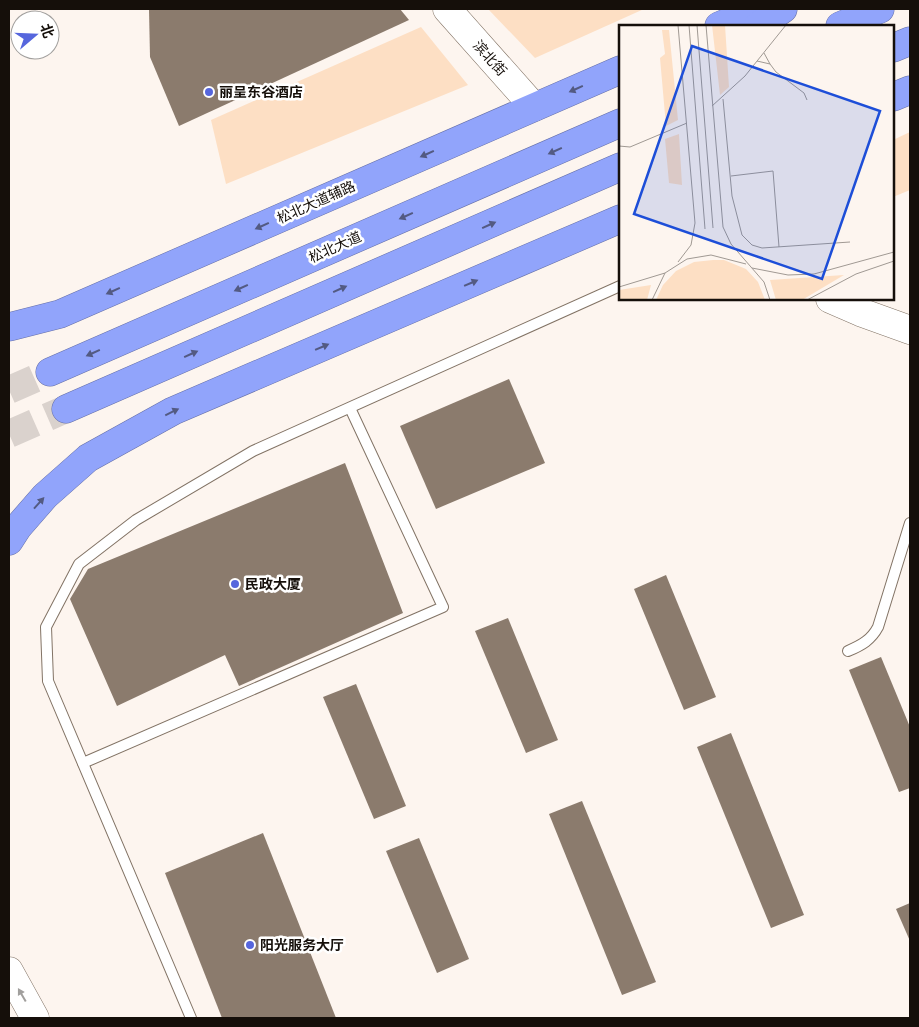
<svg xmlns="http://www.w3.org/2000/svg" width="919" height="1027" viewBox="0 0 919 1027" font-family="'Source Serif 4','Noto Sans SC',serif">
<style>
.green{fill:#fddfc4}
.building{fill:#8b7b6d}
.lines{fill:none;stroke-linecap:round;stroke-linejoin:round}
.highway-tunnel{stroke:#dad2cd;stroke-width:28;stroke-dasharray:28 14;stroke-linecap:butt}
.lane-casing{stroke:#827365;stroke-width:12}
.secondary-casing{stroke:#827365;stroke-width:29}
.highway-casing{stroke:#6670a7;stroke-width:29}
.lane{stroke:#fff;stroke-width:10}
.secondary{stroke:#fff;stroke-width:28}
.highway{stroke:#91a4fb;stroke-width:28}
.oneway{fill:#535a82}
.oneway2{fill:#a19f9d}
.poi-dot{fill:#5666dd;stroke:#fff;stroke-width:2}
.labels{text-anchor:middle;stroke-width:5;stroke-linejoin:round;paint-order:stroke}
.street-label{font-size:14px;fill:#150f0a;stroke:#fff}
.poi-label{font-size:14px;font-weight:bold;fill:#150f0a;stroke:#fff;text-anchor:start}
.inset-road{fill:none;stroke:#a09993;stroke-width:1}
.view{fill:#1d4ed8;fill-opacity:0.15;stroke:#1d4ed8;stroke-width:2.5}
.inset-edge{fill:none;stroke:#150f0a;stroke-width:2.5}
</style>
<rect width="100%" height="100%" fill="#fdf5ef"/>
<!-- green -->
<g class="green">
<polygon points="488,9 644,9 535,58"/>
<polygon points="421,27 468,85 226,184 211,120"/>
<polygon points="910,132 910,190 893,197 893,140"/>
</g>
<!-- building -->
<g class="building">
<polygon points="149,9 400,9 409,20 179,126 150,57"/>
<polygon points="509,379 545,463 436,509 400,426"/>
<polygon points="345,463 403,613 239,686 225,655 117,706 70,599 88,569"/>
<polygon points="666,575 716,697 684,710 634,589"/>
<polygon points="508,618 558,740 526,753 475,631"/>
<polygon points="881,657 910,727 910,788 899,792 849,670"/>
<polygon points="356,684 406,806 374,819 323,697"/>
<polygon points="731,733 804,915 771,928 697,747"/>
<polygon points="582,801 656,982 622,995 549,814"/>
<polygon points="263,833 336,1018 222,1018 165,873"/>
<polygon points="419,838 469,959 437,973 386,851"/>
<polygon points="910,903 910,941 896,909"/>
</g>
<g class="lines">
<!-- highway-tunnel -->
<g class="highway-tunnel">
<polyline points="9,390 50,372"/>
<polyline points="9,434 66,409"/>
</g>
<defs>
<g id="lane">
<path d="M848 651C862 645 871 640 878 627L910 523"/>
<polyline points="83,763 443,607 350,408"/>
<polyline points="191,1018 48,681 46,627 79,564 136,520 253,451 620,286"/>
</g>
<g id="secondary">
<polyline points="447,9 534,107"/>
<polyline points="830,299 860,312 910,330"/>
<polyline points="9,971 35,1018"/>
</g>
<g id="highway">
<polyline points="719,26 759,9"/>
<polyline points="758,26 783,9"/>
<polyline points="840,26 880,9"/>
<polyline points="893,48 910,41"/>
<polyline points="893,97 910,90"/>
<polyline points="9,327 60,314 620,70"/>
<polyline points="50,372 620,123"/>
<polyline points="66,409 620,167"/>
<polyline points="9,541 18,527 45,496 88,458 173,411 620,219"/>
</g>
</defs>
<!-- lane casing -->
<use href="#lane" class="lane-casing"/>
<!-- secondary casing -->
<use href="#secondary" class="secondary-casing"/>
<!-- highway casing -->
<use href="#highway" class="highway-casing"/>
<!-- lane -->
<use href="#lane" class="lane"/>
<!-- secondary -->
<use href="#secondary" class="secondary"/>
<!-- highway -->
<use href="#highway" class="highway"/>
</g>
<!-- one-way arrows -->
<defs><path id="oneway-solid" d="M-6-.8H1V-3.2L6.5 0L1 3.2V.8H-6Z" transform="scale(1.25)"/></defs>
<g class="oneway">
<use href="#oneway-solid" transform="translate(576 89) rotate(156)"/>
<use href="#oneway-solid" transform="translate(555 151) rotate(156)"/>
<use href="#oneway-solid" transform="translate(427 154) rotate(156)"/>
<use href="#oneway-solid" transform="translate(406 216) rotate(156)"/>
<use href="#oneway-solid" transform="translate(489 225) rotate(-24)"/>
<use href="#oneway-solid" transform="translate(262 226) rotate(156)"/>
<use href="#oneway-solid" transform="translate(471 283) rotate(-23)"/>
<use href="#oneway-solid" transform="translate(241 288) rotate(156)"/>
<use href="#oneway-solid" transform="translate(340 289) rotate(-24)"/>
<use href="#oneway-solid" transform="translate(113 291) rotate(156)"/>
<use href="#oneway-solid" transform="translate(322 347) rotate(-23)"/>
<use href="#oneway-solid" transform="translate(93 353) rotate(156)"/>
<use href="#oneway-solid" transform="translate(191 354) rotate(-24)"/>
<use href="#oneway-solid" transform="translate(172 412) rotate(-26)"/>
<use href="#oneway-solid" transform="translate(39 503) rotate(-48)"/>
</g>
<use class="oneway2" href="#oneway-solid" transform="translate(22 995) rotate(-120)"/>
<!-- markers -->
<g class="poi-dot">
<circle cx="209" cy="92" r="5"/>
<circle cx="235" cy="584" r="5"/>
<circle cx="250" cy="945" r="5"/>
</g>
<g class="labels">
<!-- street labels -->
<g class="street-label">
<text transform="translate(490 58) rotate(48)" y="5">滨北街</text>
<text transform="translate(316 202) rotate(-24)" y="5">松北大道辅路</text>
<text transform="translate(335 247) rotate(-24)" y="5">松北大道</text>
</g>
<!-- poi labels -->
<g class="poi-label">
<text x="219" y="97">丽呈东谷酒店</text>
<text x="245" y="589">民政大厦</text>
<text x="260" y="950">阳光服务大厅</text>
</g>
</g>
<!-- overview -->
<g transform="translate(619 25)">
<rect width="275" height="275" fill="#fdf5ef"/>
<path d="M93 0H106L110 62 101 70ZM43 5H50L59 95 47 101 41 33 46 29ZM60 109 63 160 50 158 46 114ZM94 235H105L127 244 139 257 146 275H37L44 260 57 246 75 237ZM225 250 183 275H157L151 255ZM32 260 28 275H0V265Z" fill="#fddfc4"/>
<path class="inset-road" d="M59 0 76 198 72 220 59 237M70 0 86 204M78 0 94 203M87 0 104 202 112 219 145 257 151 275M138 36 151 39 145 28M151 39 157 47 185 68 188 75M104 74 113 171 123 210 133 220 143 223 231 217M93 81 126 51 167 0M0 121 11 122 68 98M112 151 154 146 160 222M133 243 169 250 195 249 275 227M0 262 46 248M33 275 46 248 68 234 92 230 127 239M188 275 237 249 275 236"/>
<path class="view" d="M73 21 261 86 203 254 15 189Z"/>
<rect width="275" height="275" class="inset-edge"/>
</g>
<!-- border -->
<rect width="919" height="1027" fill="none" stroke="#150f0a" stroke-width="20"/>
<!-- north arrow -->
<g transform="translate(35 35) rotate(71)"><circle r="24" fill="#ffffff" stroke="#a19f9d"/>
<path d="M0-4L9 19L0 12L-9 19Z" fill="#5666dd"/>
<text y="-8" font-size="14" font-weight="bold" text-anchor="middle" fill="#150f0a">北</text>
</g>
</svg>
